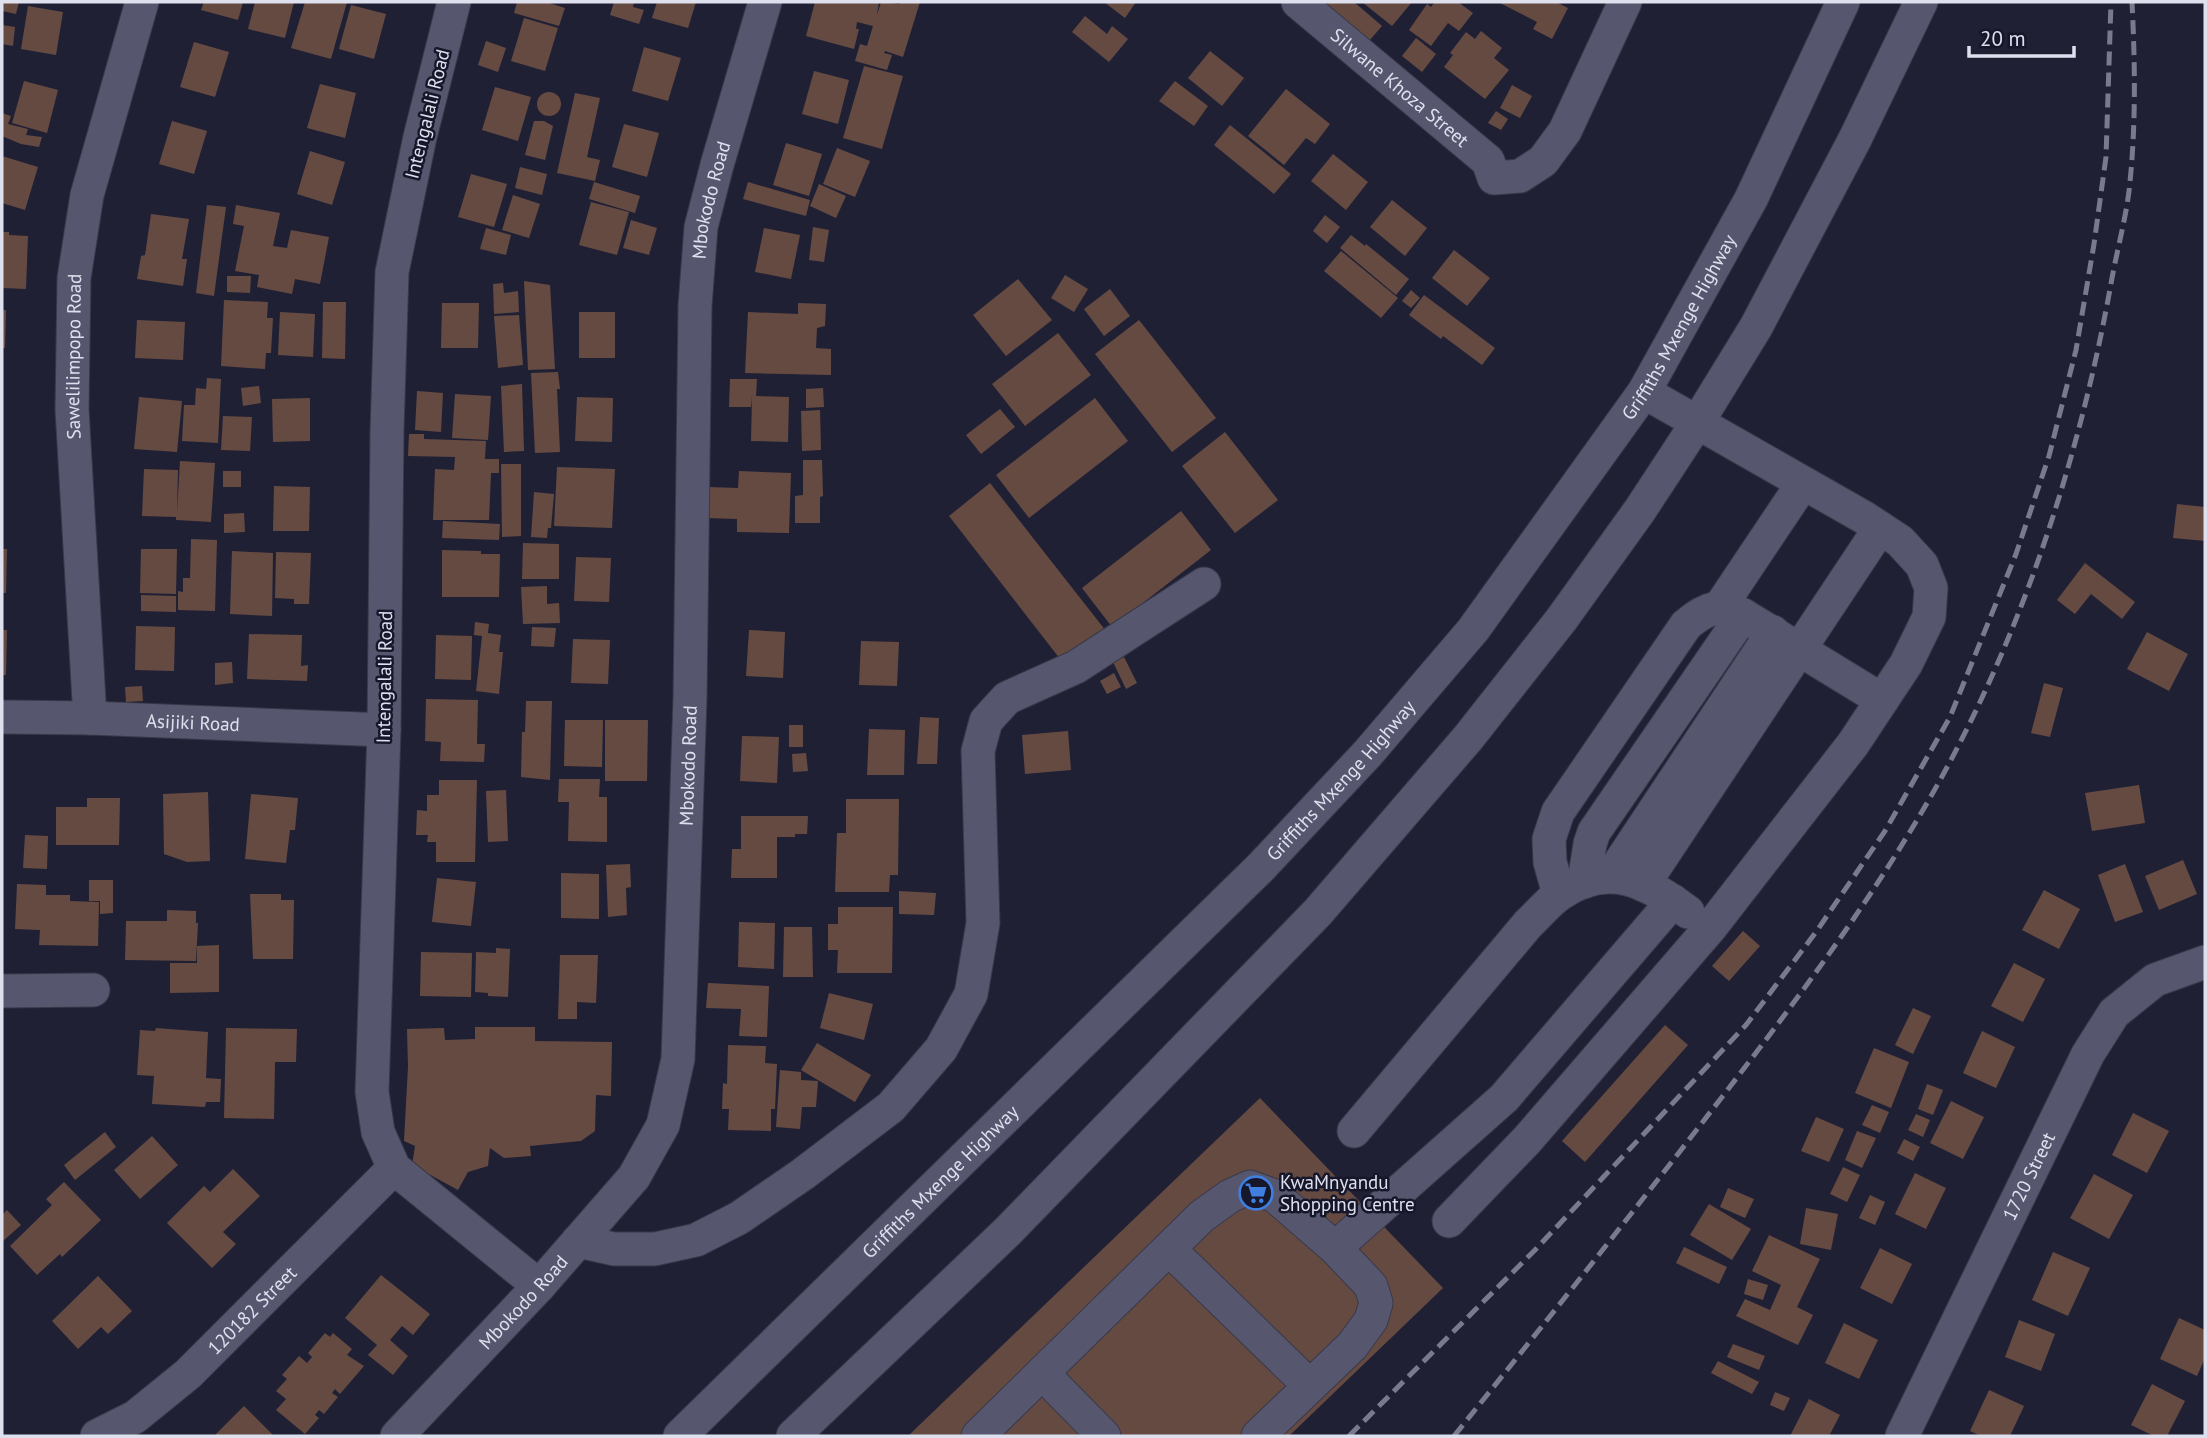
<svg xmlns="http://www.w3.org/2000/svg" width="2207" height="1438" viewBox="0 0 2207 1438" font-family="'PT Sans',sans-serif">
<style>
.building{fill:#654a42}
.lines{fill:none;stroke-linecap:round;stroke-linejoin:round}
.minor-casing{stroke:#39394a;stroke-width:35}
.minor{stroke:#56576f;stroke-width:33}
.rail{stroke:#797a8b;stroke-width:5;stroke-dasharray:14 7;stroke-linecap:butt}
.labels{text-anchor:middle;stroke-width:5;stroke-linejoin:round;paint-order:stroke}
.street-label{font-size:19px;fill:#dfe0ee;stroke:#17172b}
.poi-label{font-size:19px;fill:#dfe0ee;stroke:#17172b;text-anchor:start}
</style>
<rect width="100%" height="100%" fill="#202035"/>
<!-- building -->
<g class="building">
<polygon points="3,2 19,2 16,14 2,11"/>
<polygon points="204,2 243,2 238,20 201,10"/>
<polygon points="255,2 294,2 285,38 248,29"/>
<polygon points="305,2 347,2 331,59 291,48"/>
<polygon points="517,2 546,2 565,8 559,26 514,13"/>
<polygon points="614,2 634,2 633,7 644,10 639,24 610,15"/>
<polygon points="657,2 696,2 688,28 652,18"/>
<polygon points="815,2 879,2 877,15 881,2 900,4 900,2 920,2 903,57 885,51 884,53 892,55 887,70 855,61 860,44 867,46 873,26 857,22 856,29 859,29 854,49 806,36"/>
<polygon points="1104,2 1136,2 1125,18"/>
<polygon points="1322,2 1354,2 1382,26 1369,41"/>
<polygon points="1362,2 1412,2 1392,26"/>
<polygon points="1435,2 1458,2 1473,13 1459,31 1448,23 1431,46 1409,30 1427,4 1431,7"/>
<polygon points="1498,2 1556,2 1568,8 1552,39 1533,29 1537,22"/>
<polygon points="351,5 386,14 374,59 339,49"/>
<polygon points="28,6 63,12 56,55 21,49"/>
<polygon points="1085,16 1107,34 1112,26 1128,39 1109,62 1072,32"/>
<polygon points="524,18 558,28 545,71 511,61"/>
<polygon points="2,25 15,27 13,46 2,44"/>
<polygon points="1481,31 1502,48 1494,58 1509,70 1485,99 1444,67 1453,55 1450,53 1466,32 1475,39"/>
<polygon points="1416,38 1436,54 1422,72 1402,56"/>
<polygon points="486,41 506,48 498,72 478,65"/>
<polygon points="194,42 229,52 215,97 180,87"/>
<polygon points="644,47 681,58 668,101 632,91"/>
<polygon points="1210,51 1244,78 1222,106 1188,78"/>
<polygon points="864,66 903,76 882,149 843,138"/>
<polygon points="814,71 849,80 838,124 802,114"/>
<polygon points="24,81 58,90 47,133 12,123"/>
<polygon points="1175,81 1208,106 1194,126 1159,101"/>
<polygon points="320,84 356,93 345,138 307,128"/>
<polygon points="1512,85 1532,96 1520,118 1500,108"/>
<polygon points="495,87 531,97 518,141 482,130"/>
<polygon points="1286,89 1330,124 1315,144 1306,138 1284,165 1248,136"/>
<circle cx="549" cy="104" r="12"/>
<polygon points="575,93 600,98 587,157 600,160 595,181 557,173"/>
<polygon points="1496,111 1508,119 1501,130 1488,123"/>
<polygon points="2,113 11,116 8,124 28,129 26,135 42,137 39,147 21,144 2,136"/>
<polygon points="172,121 207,131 194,174 159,164"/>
<polygon points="534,121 544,121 553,126 545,160 525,155"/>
<polygon points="624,124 659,133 647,177 612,167"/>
<polygon points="1230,125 1291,174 1274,194 1214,145"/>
<polygon points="786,143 822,154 809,196 773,185"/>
<polygon points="837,148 870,161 855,197 823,184"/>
<polygon points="310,151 345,162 332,205 297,194"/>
<polygon points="1333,154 1368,182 1346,210 1311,181"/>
<polygon points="2,156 38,167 25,210 2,203"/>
<polygon points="520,167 547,174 542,195 515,188"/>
<polygon points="471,174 507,184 494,227 458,217"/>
<polygon points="594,182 640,196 635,213 589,199"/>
<polygon points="748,182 810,200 806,216 743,199"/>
<polygon points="819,184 846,196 836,218 810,206"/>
<polygon points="513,195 540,204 529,238 502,230"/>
<polygon points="1392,200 1427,228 1405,256 1370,227"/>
<polygon points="591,202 629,212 617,255 579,245"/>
<polygon points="207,205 226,207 214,296 196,293"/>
<polygon points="236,205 280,213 273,246 287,248 291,230 329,237 320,284 295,279 292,294 257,287 259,275 235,271 244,226 233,224"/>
<polygon points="151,214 189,219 182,259 187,259 183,286 137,279 141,256 145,255"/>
<polygon points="1325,215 1340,227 1327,243 1313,231"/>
<polygon points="631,220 657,228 649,255 623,248"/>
<polygon points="813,227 829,230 824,262 809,260"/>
<polygon points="486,228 511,235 506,255 480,249"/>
<polygon points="764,228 800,235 791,279 755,272"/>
<polygon points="2,232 9,232 9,235 28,236 26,289 2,288"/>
<polygon points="1351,235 1365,246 1366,244 1409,279 1396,295 1340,248"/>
<polygon points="1454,250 1490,278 1467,306 1432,278"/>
<polygon points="1341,251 1398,298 1381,318 1324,271"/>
<polygon points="1065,275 1088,289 1074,312 1051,298"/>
<polygon points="227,276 251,276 250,293 227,292"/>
<polygon points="1018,279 1052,320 1006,356 973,315"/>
<polygon points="524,281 550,285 555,369 528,370"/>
<polygon points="503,283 504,293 518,291 519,312 494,314 493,284"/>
<polygon points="1110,289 1130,316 1104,336 1084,309"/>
<polygon points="1411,290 1420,298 1411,308 1402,301"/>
<polygon points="1424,295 1495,348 1482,365 1443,336 1441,339 1409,315"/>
<polygon points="224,300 268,302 267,318 273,318 271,353 266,353 265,369 221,366"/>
<polygon points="323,302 346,302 345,359 322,358"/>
<polygon points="442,303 479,303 478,348 441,348"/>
<polygon points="798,303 826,304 825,326 817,328 816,348 831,349 831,375 745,373 748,312 798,314"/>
<polygon points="2,310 6,310 5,348 2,348"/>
<polygon points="280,312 315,314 313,357 278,355"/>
<rect x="579" y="312" width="36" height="46"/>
<polygon points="519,315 523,365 498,368 494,316"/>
<polygon points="137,320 185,322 183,360 135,358"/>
<polygon points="1139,320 1216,418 1172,452 1095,354"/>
<polygon points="1058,333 1091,375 1025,426 992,384"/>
<polygon points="558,372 560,389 557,389 560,452 535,453 531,373"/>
<polygon points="207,378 221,379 218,443 182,441 184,405 195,405 196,388 206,389"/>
<polygon points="730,379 757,379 756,396 789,397 788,442 751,441 752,396 751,407 729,407"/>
<polygon points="522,384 524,451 504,452 501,386"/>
<polygon points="259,386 261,403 243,406 241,388"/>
<polygon points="823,388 824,407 806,408 806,389"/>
<polygon points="417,391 443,393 441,432 415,430"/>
<polygon points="455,394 491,396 488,440 452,438"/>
<polygon points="139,397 182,401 177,452 134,449"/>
<polygon points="577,397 613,398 612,442 575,441"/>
<polygon points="310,398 310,441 273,442 272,399"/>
<polygon points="1095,398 1128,441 1029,518 996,475"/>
<polygon points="1000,409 1015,427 981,454 966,435"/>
<polygon points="820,410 821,450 802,451 801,411"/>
<polygon points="223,416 252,417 250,451 221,450"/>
<polygon points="1225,432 1278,500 1235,533 1182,466"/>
<polygon points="409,434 424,434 424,439 486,441 485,459 499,459 499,473 491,473 489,520 433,520 435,469 454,470 455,457 408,456"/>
<polygon points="803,460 822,460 823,496 820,497 820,523 795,523 795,496 803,495"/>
<polygon points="180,461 215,463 211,522 176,520 176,517 142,516 144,469 178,470 177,513"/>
<polygon points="501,464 521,464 521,536 502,537"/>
<polygon points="557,467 615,469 612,528 554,526"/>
<rect x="223" y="471" width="18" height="16"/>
<polygon points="739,471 791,473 789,533 737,532 737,519 707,518 708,487 738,488"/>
<polygon points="990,483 1106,631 1064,664 949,516"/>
<polygon points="274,486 310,487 309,531 273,531"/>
<polygon points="534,492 554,494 551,528 548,528 547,538 531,537"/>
<polygon points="2177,504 2205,507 2205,541 2173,538"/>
<polygon points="1181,511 1211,550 1112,627 1082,588"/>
<polygon points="244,513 245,532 224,533 224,514"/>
<polygon points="443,521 500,524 499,540 442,538"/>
<polygon points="191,539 217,540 215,611 178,610 178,591 183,592 183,578 190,578"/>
<polygon points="523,543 559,544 559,579 522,579"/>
<polygon points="2,549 7,549 6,593 2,593"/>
<polygon points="141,549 177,549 176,594 140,593"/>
<polygon points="442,550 481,551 481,554 500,554 499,597 442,597"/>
<polygon points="232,551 273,553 272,616 230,614"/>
<polygon points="276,552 311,553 309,604 294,604 294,599 275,598"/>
<polygon points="576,557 611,558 609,602 574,601"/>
<polygon points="2085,563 2135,602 2122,619 2091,594 2075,614 2057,600"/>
<polygon points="547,586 547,604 559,603 560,623 523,624 521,587"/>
<polygon points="141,595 176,596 176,612 141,611"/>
<polygon points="475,622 489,624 488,633 501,635 499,652 503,652 499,694 476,691 482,636 474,635"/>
<polygon points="136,626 175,627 174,671 135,670"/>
<polygon points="532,627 556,628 554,647 531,646"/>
<polygon points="2,630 7,630 6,675 2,675"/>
<polygon points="749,630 785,632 783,678 746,676"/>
<polygon points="2147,632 2188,654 2169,691 2127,669"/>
<polygon points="249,634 302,635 301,666 308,665 307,681 247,679"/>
<polygon points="436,635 472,636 471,680 435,679"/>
<polygon points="573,639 610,640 608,684 571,683"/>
<polygon points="861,641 899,642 897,686 859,685"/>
<polygon points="1124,657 1137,683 1126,689 1113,662"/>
<polygon points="232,662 233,683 215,685 215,663"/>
<polygon points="1114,673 1121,687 1107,694 1100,681"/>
<polygon points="2044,683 2063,688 2050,737 2031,733"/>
<polygon points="142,686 143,701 126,702 125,687"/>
<polygon points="426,699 478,700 477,744 485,744 484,762 440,761 441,742 425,741"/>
<polygon points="526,701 552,701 550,780 521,777 522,732 525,732"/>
<polygon points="920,717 939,718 937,764 917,764"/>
<polygon points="565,720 603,720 602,767 564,766"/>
<polygon points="605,720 648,720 647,781 605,781"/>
<rect x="789" y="725" width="14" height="22"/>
<polygon points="869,729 905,730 904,775 867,775"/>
<polygon points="1068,731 1071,770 1025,774 1022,735"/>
<polygon points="742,736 779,737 777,783 740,781"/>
<polygon points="806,753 808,771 793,772 792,754"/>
<polygon points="559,779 600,779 599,797 607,797 607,842 568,841 569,802 558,802"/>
<polygon points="439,780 477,780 475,862 436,862 436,842 427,842 428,835 416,835 417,810 427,811 427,795 439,795"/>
<polygon points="2139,785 2145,823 2092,831 2085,793"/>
<polygon points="506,790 508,841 488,842 486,791"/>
<polygon points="208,792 210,861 187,862 164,854 163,794"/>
<polygon points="251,794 298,798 295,830 290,830 286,863 245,859"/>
<polygon points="87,798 120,798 119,845 56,845 56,807 87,807"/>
<polygon points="846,799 899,799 898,875 890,875 889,892 835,892 837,833 846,833"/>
<polygon points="741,816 808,816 807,834 795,834 795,837 777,837 777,878 731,878 732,849 741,849"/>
<polygon points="25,835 48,836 47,869 23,868"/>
<polygon points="2183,860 2197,894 2159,910 2145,876"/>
<polygon points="630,864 631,887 626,888 627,915 608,917 606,865"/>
<polygon points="2125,864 2143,912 2115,922 2098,875"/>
<polygon points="561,873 599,874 599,919 561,918"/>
<polygon points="437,878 476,882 471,926 432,922"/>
<polygon points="89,880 113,880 113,913 100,914 100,901 89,901"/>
<polygon points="17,884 46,885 46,895 70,895 70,901 99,902 98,946 39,945 40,930 15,929"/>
<polygon points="2044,890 2080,909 2059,949 2022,930"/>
<polygon points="899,891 936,893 934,915 899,914"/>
<polygon points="250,894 281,894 281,900 294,900 293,959 253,959"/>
<polygon points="838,907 893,907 892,973 837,973 838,950 828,950 828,924 838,924"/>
<polygon points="167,910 196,911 196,923 198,923 196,961 125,960 126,921 167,921"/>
<polygon points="739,922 775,923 774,969 738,967"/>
<polygon points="784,927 812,927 813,977 783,977"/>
<polygon points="1743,931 1760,946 1729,981 1712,966"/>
<polygon points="219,945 219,992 170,993 170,963 197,963 197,946"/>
<polygon points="496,948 510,949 508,997 488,996 488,993 475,992 476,952 496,953"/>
<polygon points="421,952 472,953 471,997 420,996"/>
<polygon points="560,955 598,955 596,1003 577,1002 577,1019 558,1019"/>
<polygon points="2014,963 2045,979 2023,1022 1991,1006"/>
<polygon points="708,983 769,986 767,1037 739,1036 741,1009 706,1008"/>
<polygon points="829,993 873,1004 864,1040 820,1028"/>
<polygon points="1913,1008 1931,1016 1913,1054 1895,1045"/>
<polygon points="1665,1025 1688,1045 1585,1162 1562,1141"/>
<polygon points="475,1027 535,1027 535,1041 612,1042 611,1096 596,1095 595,1131 581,1141 530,1146 531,1156 504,1158 490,1148 488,1166 468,1172 458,1190 412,1165 415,1146 404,1141 408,1067 407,1029 444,1028 445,1040 475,1039"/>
<polygon points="156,1028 208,1032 206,1078 221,1079 220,1102 206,1102 205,1107 152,1104 154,1076 137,1075 140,1030 155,1031"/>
<polygon points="226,1028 297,1029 296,1062 275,1062 274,1119 224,1118"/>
<polygon points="1982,1031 2015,1047 1996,1088 1963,1073"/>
<polygon points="817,1043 871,1075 855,1102 801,1070"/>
<polygon points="728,1045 766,1046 765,1063 777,1064 775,1109 771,1109 771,1131 728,1130 729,1109 722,1109 723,1083 727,1084"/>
<polygon points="1874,1048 1909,1062 1891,1108 1855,1093"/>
<polygon points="780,1070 801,1072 801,1080 818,1081 816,1107 802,1107 800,1129 776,1127"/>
<polygon points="1927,1084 1943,1090 1933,1115 1918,1109"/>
<polygon points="1260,1098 1443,1288 1289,1436 908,1436"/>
<polygon points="1951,1101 1984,1117 1963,1159 1930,1143"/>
<polygon points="1872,1105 1889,1112 1880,1133 1862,1125"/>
<polygon points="2133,1113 2169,1131 2147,1173 2112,1155"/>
<polygon points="1916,1114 1930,1120 1923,1137 1908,1130"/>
<polygon points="1816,1117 1844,1129 1829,1162 1801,1151"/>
<polygon points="1857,1131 1876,1138 1862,1168 1845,1160"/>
<polygon points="105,1132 116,1147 75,1180 64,1165"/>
<polygon points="152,1136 178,1165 140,1199 114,1170"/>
<polygon points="1904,1139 1920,1147 1913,1161 1897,1153"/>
<polygon points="1843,1167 1860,1175 1847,1202 1830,1194"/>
<polygon points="233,1169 260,1196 223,1232 236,1244 212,1268 167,1223 204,1186 210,1192"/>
<polygon points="1915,1173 1946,1188 1926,1229 1895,1214"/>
<polygon points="2094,1174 2133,1195 2109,1239 2070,1218"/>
<polygon points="64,1182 101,1220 62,1257 60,1254 37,1275 10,1246 52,1205 46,1199"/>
<polygon points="1728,1188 1754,1199 1745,1218 1720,1207"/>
<polygon points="1870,1195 1885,1202 1875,1225 1859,1218"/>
<polygon points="1709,1204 1751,1229 1732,1260 1690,1235"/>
<polygon points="1806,1208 1838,1214 1831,1250 1800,1244"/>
<polygon points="7,1210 21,1225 2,1242 2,1215"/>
<polygon points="1769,1235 1820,1259 1797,1307 1813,1315 1798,1345 1736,1316 1745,1299 1770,1310 1781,1285 1752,1271"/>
<polygon points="1684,1247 1727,1267 1719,1284 1676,1263"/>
<polygon points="1880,1248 1912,1264 1892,1304 1860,1288"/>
<polygon points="2053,1252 2090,1268 2068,1316 2032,1300"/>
<polygon points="381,1275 430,1314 413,1335 402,1326 390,1340 408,1356 393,1375 368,1355 377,1345 345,1318"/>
<polygon points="98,1276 132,1311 108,1334 101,1327 78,1349 52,1321"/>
<polygon points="1748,1279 1768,1285 1763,1300 1744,1294"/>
<polygon points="2179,1318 2205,1330 2205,1358 2197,1376 2160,1359"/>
<polygon points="2019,1320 2055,1334 2041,1371 2005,1357"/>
<polygon points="1844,1323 1878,1340 1859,1379 1825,1363"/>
<polygon points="325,1333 330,1337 333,1333 352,1349 347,1355 364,1366 340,1394 335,1389 332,1393 338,1397 324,1414 319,1410 315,1415 319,1418 305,1434 276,1410 286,1399 276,1391 287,1379 282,1375 299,1356 307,1363 312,1357 308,1353"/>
<polygon points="1733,1344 1765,1356 1759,1370 1727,1357"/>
<polygon points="1718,1361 1759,1382 1752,1394 1711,1373"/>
<polygon points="2152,1384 2185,1401 2167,1436 2154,1436 2131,1425"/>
<polygon points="1989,1390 2024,1406 2010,1436 1981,1436 1970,1431"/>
<polygon points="1775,1392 1790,1398 1784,1411 1770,1405"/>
<polygon points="1809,1399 1840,1415 1829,1436 1790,1436"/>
<polygon points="244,1406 274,1436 214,1436"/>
</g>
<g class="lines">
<defs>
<g id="minor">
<polyline points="454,2 420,137 392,272 387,431 384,730 372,1092 378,1132 394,1168 539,1286"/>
<path id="s1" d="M1298 2 1488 161 1494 178 1520 176 1543 161 1565 131 1625 2"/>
<polyline points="1720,607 1803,483"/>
<path id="s2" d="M2 717 90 718 384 730"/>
<path id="s3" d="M90 718 72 409 74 278 87 195 142 2"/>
<polyline points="1611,876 1773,632"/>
<polyline points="1584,882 1590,844 1594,832 1743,615"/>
<polyline points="1643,885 1880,528"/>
<path d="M1559 894 1550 862 1549 839 1558 812 1686 625C1706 608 1718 603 1743 615L1882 700"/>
<polyline points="2,991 93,990"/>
<path d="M1354 1131 1528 924C1538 915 1548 902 1560 894 1608 861 1646 881 1688 912"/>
<polyline points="1449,1221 1527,1140 1710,928 1853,744 1906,664 1929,617 1931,588 1922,565 1900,541 1865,518 1644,392"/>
<polyline points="578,1241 614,1249 655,1249 696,1240 739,1218 803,1174 891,1107 941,1049 971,994 983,923 978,751 986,721 1007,698 1076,667 1204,584"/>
<polyline points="1335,1248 1504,1098 1673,901"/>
<polyline points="1169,1249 1310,1386"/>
<polyline points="1042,1373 1104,1436"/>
<path id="s4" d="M97 1436 135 1417 188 1374 394 1168"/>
<path id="s5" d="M397 1436 539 1286 634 1177 663 1125 678 1059 690 698 695 306 701 227 717 165 765 2"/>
<path id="s6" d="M680 1436 1261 867 1368 753 1473 630 1644 392 1751 199 1843 2"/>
<polyline points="793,1436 1007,1232 1318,912 1468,738 1561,620 1640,510 1697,423 1756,327 1855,139 1921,2"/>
<polyline points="978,1436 1202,1216 1230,1196 1250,1187 1275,1196 1335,1248 1371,1286 1376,1303 1371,1320 1352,1346 1258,1436"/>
<path id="s7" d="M1902 1436 2088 1054 2114 1013 2155 980 2205 962"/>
</g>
</defs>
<!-- minor casing -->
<use href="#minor" class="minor-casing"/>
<!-- minor -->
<use href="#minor" class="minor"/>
<!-- rail -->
<g class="rail">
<polyline points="1349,1436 1535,1250 1746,1025 1816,932 1885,831 1950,717 2016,554 2049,456 2076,350 2094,244 2106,157 2111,2"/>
<path d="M1454 1436C1533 1338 1611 1240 1688 1141 1770 1035 1852 930 1920 815 2017 652 2079 464 2112 278 2118 246 2127 214 2130 182 2136 122 2135 62 2132 2"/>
</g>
</g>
<!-- icons -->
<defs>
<symbol id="supermarket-ring" viewBox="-11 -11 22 22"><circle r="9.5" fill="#17172b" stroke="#3f7fe0" stroke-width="1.5"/><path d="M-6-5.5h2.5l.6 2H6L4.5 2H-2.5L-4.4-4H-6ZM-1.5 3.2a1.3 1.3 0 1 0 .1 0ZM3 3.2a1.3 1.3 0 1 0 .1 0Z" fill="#3f7fe0"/></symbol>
</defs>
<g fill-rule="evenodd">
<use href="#supermarket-ring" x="1237" y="1174" width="38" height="38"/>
</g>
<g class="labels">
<!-- street labels -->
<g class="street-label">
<text dy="7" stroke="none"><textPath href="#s1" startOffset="133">Silwane Khoza Street</textPath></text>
<text transform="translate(427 114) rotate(-76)" y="7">Intengalali Road</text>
<text dy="7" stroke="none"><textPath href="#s5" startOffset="1339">Mbokodo Road</textPath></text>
<text dy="7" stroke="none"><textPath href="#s6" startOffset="1498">Griffiths Mxenge Highway</textPath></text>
<text dy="7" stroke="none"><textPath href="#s3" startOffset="362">Sawelilimpopo Road</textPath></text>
<text transform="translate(384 677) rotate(-89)" y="7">Intengalali Road</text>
<text dy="7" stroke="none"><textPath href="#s2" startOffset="191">Asijiki Road</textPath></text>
<text dy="7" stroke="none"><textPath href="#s5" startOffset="772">Mbokodo Road</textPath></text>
<text dy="7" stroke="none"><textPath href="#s6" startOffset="931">Griffiths Mxenge Highway</textPath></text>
<text dy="7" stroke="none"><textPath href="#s7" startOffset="289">1720 Street</textPath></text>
<text dy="7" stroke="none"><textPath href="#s6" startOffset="364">Griffiths Mxenge Highway</textPath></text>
<text dy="7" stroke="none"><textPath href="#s5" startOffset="184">Mbokodo Road</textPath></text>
<text dy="7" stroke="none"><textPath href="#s4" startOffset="201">120182 Street</textPath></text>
</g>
<!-- poi labels -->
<g class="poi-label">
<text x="1280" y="1189">KwaMnyandu<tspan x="1280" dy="22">Shopping Centre</tspan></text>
</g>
</g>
<!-- border -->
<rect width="2207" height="1438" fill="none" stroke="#dfe0ee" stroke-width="7"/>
<!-- scale -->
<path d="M1969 46v10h105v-10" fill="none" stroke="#dfe0ee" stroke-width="3.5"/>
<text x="1980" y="46" font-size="21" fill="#dfe0ee" stroke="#17172b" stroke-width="5" paint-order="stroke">20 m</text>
</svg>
